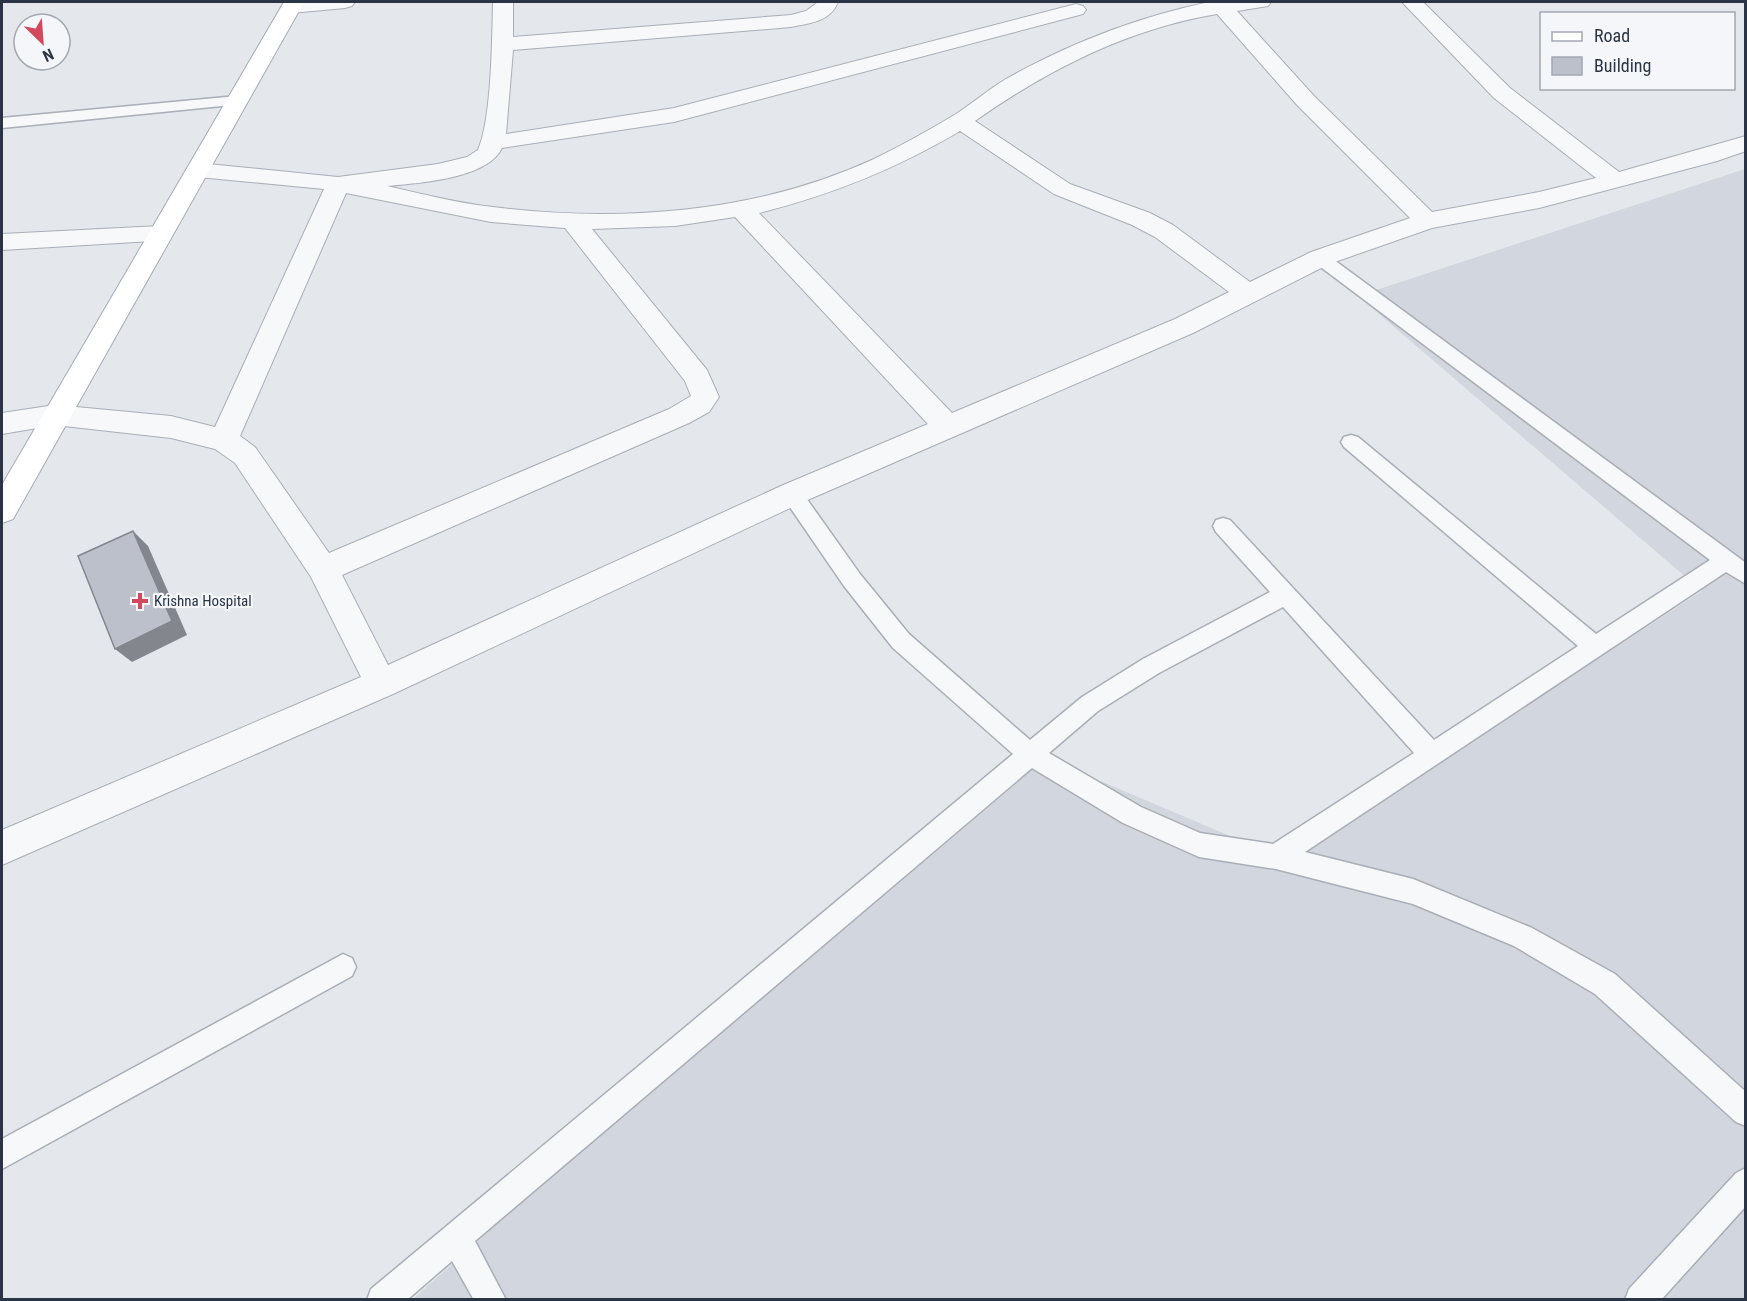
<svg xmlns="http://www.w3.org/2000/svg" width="1747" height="1301" viewBox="0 0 1747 1301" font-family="'Roboto Condensed',sans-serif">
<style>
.built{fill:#d2d6de}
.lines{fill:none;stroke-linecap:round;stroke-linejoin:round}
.lane-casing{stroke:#a9aeb7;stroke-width:3}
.street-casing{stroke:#a9aeb7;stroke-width:2}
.primary-casing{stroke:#a3abb8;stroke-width:2}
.lane{fill:#f7f8fa;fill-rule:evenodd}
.street{fill:#f7f8fa;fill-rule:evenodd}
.primary{fill:#fff;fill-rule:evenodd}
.shaded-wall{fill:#83868d}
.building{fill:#bbc0ca;stroke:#83868d;stroke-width:1.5}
.poi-dot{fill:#d1495b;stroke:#f4f6f9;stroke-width:2}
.labels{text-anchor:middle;stroke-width:4.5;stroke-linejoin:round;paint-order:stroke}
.poi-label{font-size:15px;fill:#2b3445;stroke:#f4f6f9;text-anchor:start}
</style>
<rect width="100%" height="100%" fill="#e4e7ec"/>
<!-- built -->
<polygon class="built" points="1745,169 1745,1299 412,1300 1027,750 1289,861 1702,591 1358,296"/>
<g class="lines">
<defs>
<g id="lane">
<polygon points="237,96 245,101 242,104 2,128 2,118"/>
<path d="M1320 252 1326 254 1746 563V584L1726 572 1305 852 1413 879 1532 928 1615 974 1746 1092V1126L1736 1122 1595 994 1514 946 1413 904 1276 869 1199 857 1123 823 1032 768 475 1241 506 1300H474L452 1261 407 1300H367L371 1289 1013 754 893 648 844 586 785 500 782 494 785 488 792 486 799 488 860 574 909 634 1030 740 1082 697 1143 659 1270 592 1216 532 1213 526 1216 520 1223 518 1230 520 1434 740 1578 646 1344 447 1341 442 1344 437 1351 435 1358 437 1596 634 1710 560 1314 262 1311 258ZM1283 607 1414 753 1273 844 1200 833 1141 807 1049 753 1098 711 1159 673Z"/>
<polygon points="343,954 352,958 356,967 352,976 2,1169 2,1139"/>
<polygon points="1746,1168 1746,1206 1661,1300 1625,1300 1629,1289 1736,1173"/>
</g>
<g id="street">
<polygon points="288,2 355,2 352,6 345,8 291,13 284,11 281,7"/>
<path d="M493 2H513V37L791 15 806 11 818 2H838C830 22 810 23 791 27L513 50 506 134 674 108 1076 4 1083 6 1086 10 1083 14 674 122 502 148C487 179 419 183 387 186 422 194 457 203 493 207 620 223 757 213 874 159 902 145 930 130 956 114 973 103 989 89 1006 79 1070 43 1141 16 1210 2 1228 0 1252 2 1271 2L1268 6 1237 11 1314 96 1432 212 1539 192 1596 178 1494 98 1402 2H1423L1510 88 1619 172 1746 136V151L1717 161 1539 208 1432 228 1329 264 1193 333 803 502 393 694 2 865V830L361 677 311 577 235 463 215 449 171 438 55 425 2 434V413L55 405 171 416 215 427 324 189 198 177 190 175 186 170 190 165 198 163 338 177 438 164 467 157 478 150C492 117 492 39 493 2ZM1217 14 1298 106 1410 218 1311 252 1250 282 1173 225 1150 213 1070 184 975 121C1049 69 1128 29 1217 14ZM960 131 1054 194 1132 225 1155 237 1229 292 1175 319 952 413 759 213C831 195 896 169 960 131ZM346 193 491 222 565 228 685 381 691 396 669 409 329 553 255 447 240 436ZM735 217 928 424 781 486 388 665 342 575 689 423 709 412 719 397 707 370 592 229 675 226Z"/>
<polygon points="160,226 169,228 172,234 169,240 2,250 2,234"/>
</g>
<polygon id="primary" points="284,2 304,2 13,519 2,523 2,485"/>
</defs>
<!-- lane casing -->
<use href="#lane" class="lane-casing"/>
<!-- street casing -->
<use href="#street" class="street-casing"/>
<!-- primary casing -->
<use href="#primary" class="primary-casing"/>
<!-- lane -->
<use href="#lane" class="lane"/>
<!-- street -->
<use href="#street" class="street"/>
<!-- primary -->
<use href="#primary" class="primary"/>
</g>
<!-- shaded-wall -->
<polygon class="shaded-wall" points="133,531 148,546 187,635 132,662 115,649"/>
<!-- building -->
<polygon class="building" points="133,531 172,621 115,649 78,556"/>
<!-- markers -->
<path class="poi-dot" d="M137 592h6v6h6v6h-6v6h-6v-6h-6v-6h6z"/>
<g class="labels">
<!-- poi labels -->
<g class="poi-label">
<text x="154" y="606">Krishna Hospital</text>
</g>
</g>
<!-- border -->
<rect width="1747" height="1301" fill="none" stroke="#2b3445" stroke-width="6"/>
<!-- legend -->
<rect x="1540" y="12" width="195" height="78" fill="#f4f6f9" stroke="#a4a8b1" stroke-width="1.5"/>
<rect x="1552" y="32" width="30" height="9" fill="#ffffff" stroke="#a4a8b1" stroke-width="1.5"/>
<text x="1594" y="42" font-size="18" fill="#2b3445">Road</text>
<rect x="1552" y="57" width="30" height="18" fill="#bbc0ca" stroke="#a4a8b1" stroke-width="1.5"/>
<text x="1594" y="72" font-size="18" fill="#2b3445">Building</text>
<!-- north arrow -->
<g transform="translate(42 42) rotate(155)"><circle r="28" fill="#f4f6f9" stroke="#a4a8b1" stroke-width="1.5"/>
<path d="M0-4.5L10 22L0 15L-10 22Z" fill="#d1495b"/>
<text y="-9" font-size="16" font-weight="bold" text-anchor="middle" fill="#2b3445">N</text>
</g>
</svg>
